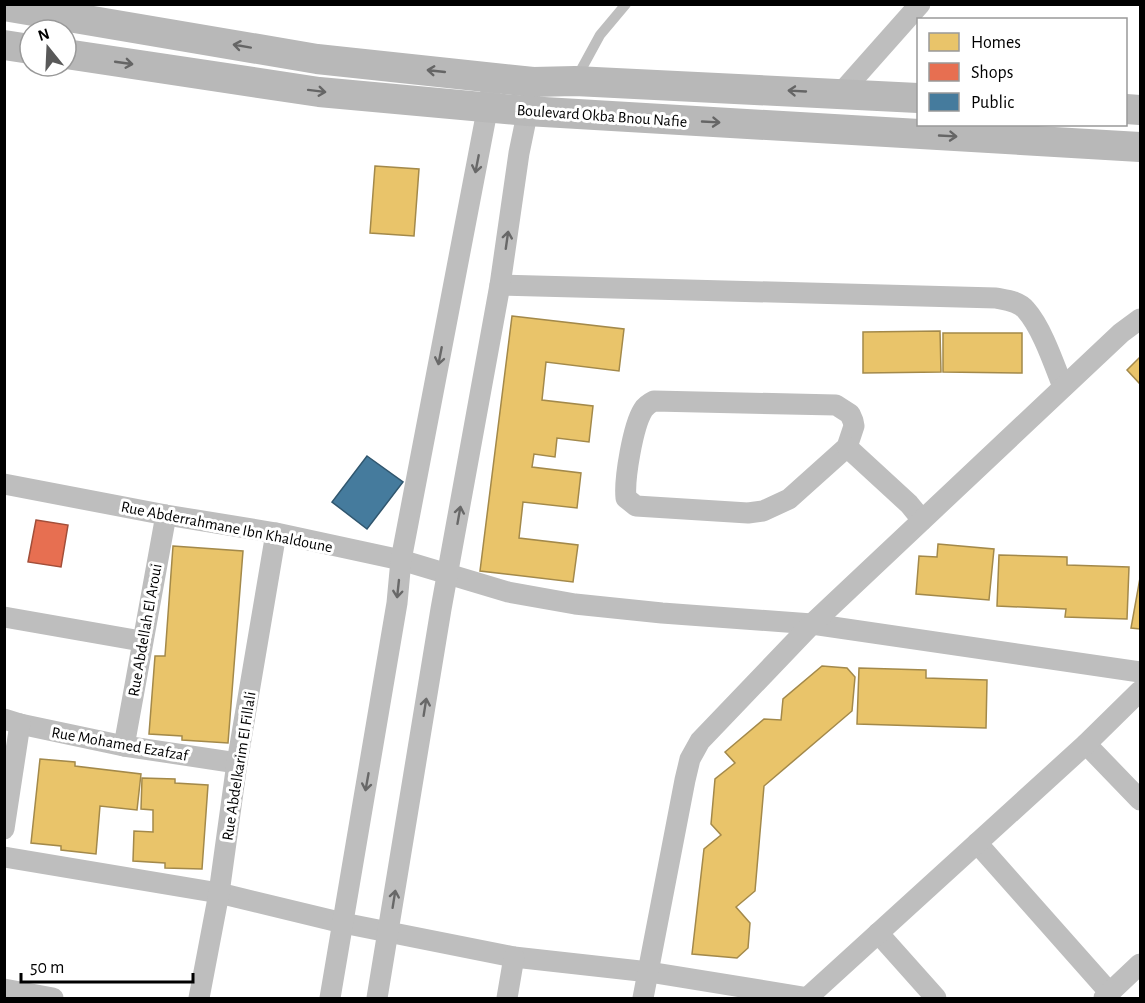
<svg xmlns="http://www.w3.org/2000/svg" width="1145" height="1003" viewBox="0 0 1145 1003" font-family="'Alegreya Sans',sans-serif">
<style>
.homes{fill:#e9c46a;stroke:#a3894a;stroke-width:1.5}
.shops{fill:#e76f51;stroke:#a24e39;stroke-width:1.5}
.public{fill:#457b9d;stroke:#30566e;stroke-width:1.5}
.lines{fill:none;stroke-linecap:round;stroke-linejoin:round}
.service{stroke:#bebebe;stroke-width:10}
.minor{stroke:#bebebe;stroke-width:21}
.secondary{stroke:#b8b8b8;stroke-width:30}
.oneway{stroke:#656565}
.oneway2{stroke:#686868}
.labels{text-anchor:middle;stroke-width:6;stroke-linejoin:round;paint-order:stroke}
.street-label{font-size:16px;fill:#000;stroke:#fff}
</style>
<rect width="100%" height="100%" fill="#fff"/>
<!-- homes -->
<g class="homes">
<polygon points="375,166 419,169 414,236 370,233"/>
<polygon points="512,316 624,329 619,371 546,362 542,400 593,406 589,442 557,438 555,457 534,454 532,467 581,473 577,508 523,502 519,538 578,545 573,582 480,571"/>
<polygon points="940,331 941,372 863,373 863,332"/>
<polygon points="943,333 1022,333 1022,373 943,372"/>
<polygon points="1140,357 1140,384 1127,370"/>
<polygon points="938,544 994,549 989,600 916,594 919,556 937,557"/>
<polygon points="173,546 243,551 228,743 182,740 182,736 149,734 155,656 165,656"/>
<polygon points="999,555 1067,557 1067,565 1129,567 1127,619 1065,617 1066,609 997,606"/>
<polygon points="1140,578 1140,629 1131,628"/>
<polygon points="822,666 847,668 855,677 852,711 764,786 755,891 736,907 750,923 748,948 737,958 692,954 704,849 721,835 711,824 715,779 735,763 725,752 764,719 781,720 783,699"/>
<polygon points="859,668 926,670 926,678 987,680 986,728 857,724"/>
<polygon points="40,759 75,762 75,766 141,774 137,810 100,806 96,854 61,850 61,846 31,843"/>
<polygon points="142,778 175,779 175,783 208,785 202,869 165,868 165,863 133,861 134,831 153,832 153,810 141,809"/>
</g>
<!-- shops -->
<polygon class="shops" points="36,520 68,525 61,567 28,562"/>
<!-- public -->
<polygon class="public" points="367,456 403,482 367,529 332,502"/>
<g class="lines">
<!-- service -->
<polyline class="service" points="576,79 600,35 626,4"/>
<!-- minor -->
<g class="minor">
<polyline points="841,93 920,4"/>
<path d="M500 285 996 298C1006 300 1019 301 1026 310 1042 328 1054 364 1063 387"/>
<path d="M654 401 836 405 850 414 853 421 854 426 847 447 789 499 763 511 748 513 636 506 626 498C624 479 633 426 643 410 646 405 650 403 654 401Z"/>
<polyline points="847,447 909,504 922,520"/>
<polyline points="4,484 166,515 276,533 401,560 508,592 575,604 662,613 812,624 1140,672"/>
<polyline points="4,617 141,641"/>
<polyline points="4,719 20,724 124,746 237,763"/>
<polyline points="1086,744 1140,800"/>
<polyline points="124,746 166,515"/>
<polyline points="4,829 20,724"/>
<polyline points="977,843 1110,993"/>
<polyline points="4,857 219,893 343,923 514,957 649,972 809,998"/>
<polyline points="878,933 936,998"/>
<polyline points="4,989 53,998"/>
<polyline points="199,998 219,893 237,763 276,533"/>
<polyline points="330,998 397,603 401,560 490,95"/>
<polyline points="377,998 441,609 500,285 519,153 530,100"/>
<polyline points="507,998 514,957"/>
<polyline points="643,998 685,780 690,759 700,741 812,624 1121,333 1140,319"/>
<polyline points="807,998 1086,744 1140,691"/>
<polyline points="1104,998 1140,964"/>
</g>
<!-- secondary -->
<g class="secondary">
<polyline points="4,6 317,59 533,82 575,81 918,98"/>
<polyline points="4,45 30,49"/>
<polyline points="66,54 319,92 527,111 1140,147"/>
<polyline points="1126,109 1140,110"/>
</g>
</g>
<!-- one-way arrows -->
<defs><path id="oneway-shaft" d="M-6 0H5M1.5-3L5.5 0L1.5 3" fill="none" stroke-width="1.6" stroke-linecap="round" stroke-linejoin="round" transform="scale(1.5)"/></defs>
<g class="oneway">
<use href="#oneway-shaft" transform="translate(242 46) rotate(-170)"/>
<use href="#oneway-shaft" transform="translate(124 63) rotate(8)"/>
<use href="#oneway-shaft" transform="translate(436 71) rotate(-174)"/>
<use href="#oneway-shaft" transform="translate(317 91) rotate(7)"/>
<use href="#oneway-shaft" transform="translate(797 91) rotate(-177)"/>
<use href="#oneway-shaft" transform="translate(711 122) rotate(3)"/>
<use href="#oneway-shaft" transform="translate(948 136) rotate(3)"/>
</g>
<g class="oneway2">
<use href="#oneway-shaft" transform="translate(477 164) rotate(101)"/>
<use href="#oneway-shaft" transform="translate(507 240) rotate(-82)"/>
<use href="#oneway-shaft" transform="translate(440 356) rotate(101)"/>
<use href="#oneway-shaft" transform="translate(459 515) rotate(-80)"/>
<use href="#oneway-shaft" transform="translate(398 589) rotate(96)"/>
<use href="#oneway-shaft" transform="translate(425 707) rotate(-81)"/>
<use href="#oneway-shaft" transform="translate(367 782) rotate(100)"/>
<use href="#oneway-shaft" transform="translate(394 899) rotate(-81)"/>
</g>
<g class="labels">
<!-- street labels -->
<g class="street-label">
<text transform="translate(602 115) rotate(4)" y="6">Boulevard Okba Bnou Nafie</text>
<text transform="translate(227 526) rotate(11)" y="6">Rue Abderrahmane Ibn Khaldoune</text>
<text transform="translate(144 630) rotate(-80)" y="6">Rue Abdellah El Aroui</text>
<text transform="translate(120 743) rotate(10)" y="6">Rue Mohamed Ezafzaf</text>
<text transform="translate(238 766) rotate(-81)" y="6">Rue Abdelkarim El Fillali</text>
</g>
</g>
<!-- border -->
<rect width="1145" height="1003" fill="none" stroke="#000000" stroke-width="12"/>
<!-- legend -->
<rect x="917" y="18" width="210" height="108" fill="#ffffff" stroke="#999999" stroke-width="1.5"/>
<rect x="929" y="33" width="30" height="18" fill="#e9c46a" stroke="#999999" stroke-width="1.5"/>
<text x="971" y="48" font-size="18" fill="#000000">Homes</text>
<rect x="929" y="63" width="30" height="18" fill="#e76f51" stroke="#999999" stroke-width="1.5"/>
<text x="971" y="78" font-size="18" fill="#000000">Shops</text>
<rect x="929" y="93" width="30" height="18" fill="#457b9d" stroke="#999999" stroke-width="1.5"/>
<text x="971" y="108" font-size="18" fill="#000000">Public</text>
<!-- north arrow -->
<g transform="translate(48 48) rotate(342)"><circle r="28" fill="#ffffff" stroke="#999999" stroke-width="1.5"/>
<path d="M0-4.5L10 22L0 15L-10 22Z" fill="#595959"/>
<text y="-9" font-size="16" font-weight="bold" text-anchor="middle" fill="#000000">N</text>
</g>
<!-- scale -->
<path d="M21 973v9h172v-9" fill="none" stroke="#000000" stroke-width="3"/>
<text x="30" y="973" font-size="18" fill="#000000" stroke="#ffffff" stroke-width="4.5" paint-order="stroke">50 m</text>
</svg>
